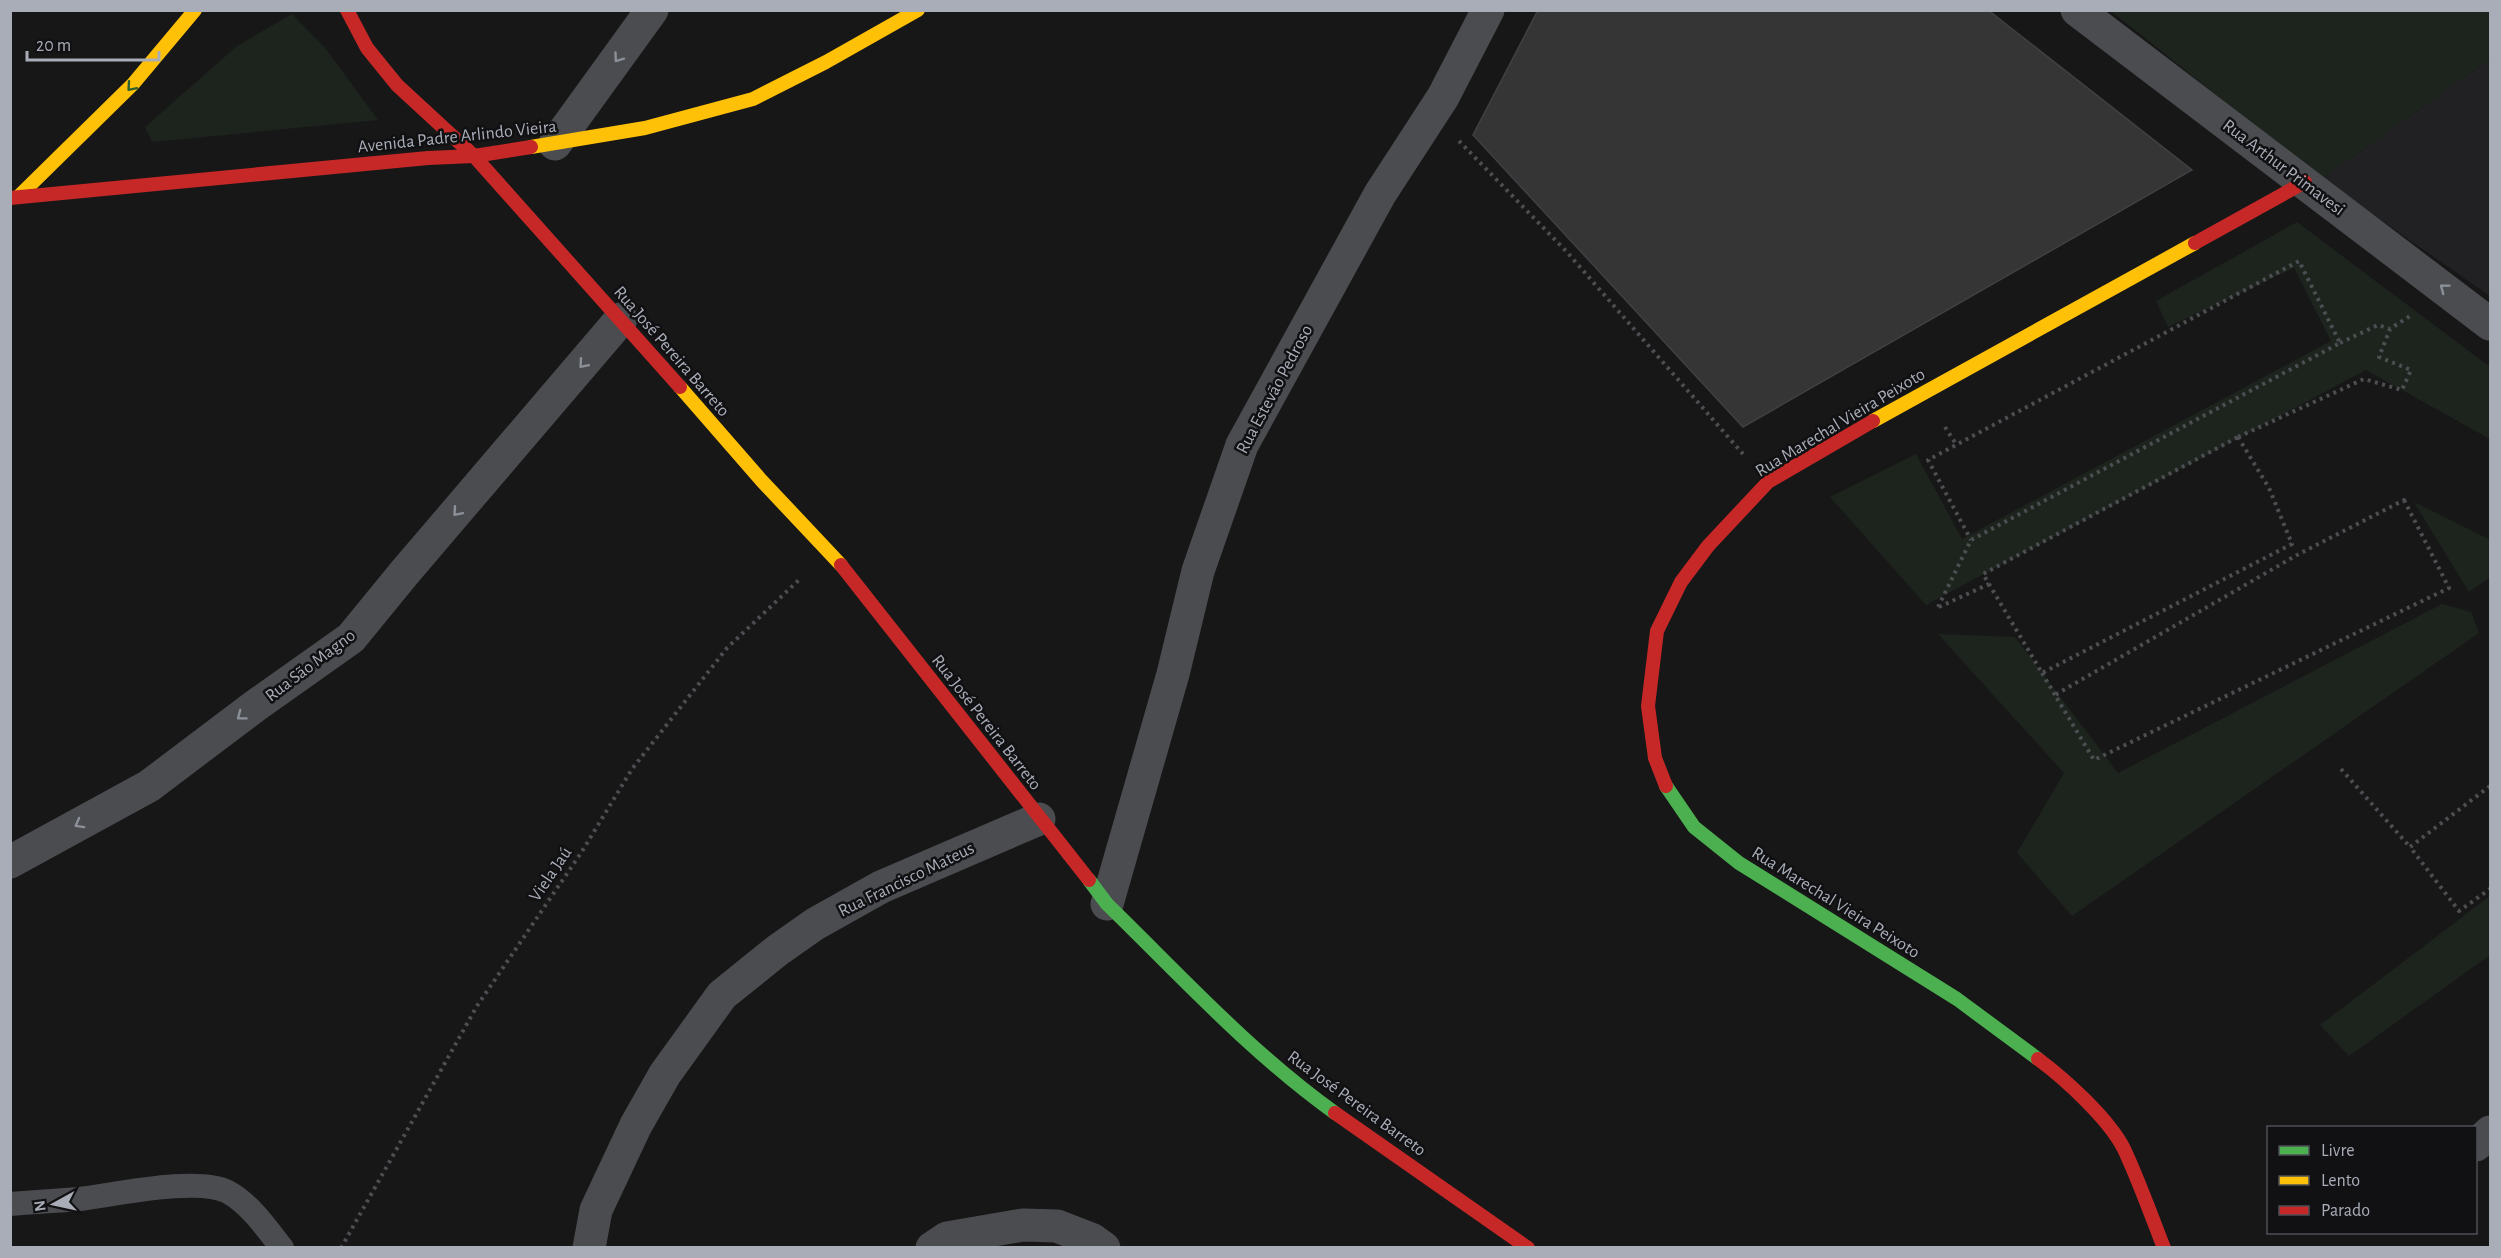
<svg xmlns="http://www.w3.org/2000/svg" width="2501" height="1258" viewBox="0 0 2501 1258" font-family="'Alegreya Sans',sans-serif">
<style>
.built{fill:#212123}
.green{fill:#1d241e}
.building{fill:#353536;stroke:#3f4043;stroke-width:1.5}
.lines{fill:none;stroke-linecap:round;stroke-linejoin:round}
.path{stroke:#4d4e52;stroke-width:4;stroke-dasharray:3 4.5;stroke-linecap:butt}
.lane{stroke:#4b4c50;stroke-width:24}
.street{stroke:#4b4c50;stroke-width:33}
.fast{stroke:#4caf50;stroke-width:14}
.slow{stroke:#ffc107;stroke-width:14}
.jam{stroke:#c62828;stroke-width:14}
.oneway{stroke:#8c9099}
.oneway2{stroke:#2e6032}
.labels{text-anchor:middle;stroke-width:5;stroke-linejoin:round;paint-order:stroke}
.street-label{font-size:18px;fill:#a8adb8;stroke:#111113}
</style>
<rect width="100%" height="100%" fill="#171717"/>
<!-- built -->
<polygon class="built" points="2490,59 2490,296 2322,179"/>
<!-- green -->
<g class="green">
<polygon points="2111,11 2490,11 2490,59 2322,179"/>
<polygon points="292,14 326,49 378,120 152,142 145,127 237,46"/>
<polygon points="2297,222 2490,367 2490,439 2366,370 1926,605 1830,497 1916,454 1962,539 2331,341 2294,268 2168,327 2156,301"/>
<polygon points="2414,502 2490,540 2490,577 2469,592"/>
<polygon points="2442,604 2471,612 2479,633 2072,916 2017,853 2064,773 1938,634 2015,637 2118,773"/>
<polygon points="2490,896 2490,955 2349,1056 2320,1025"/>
</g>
<!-- building -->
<polygon class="building" points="1538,10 1988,10 2192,170 1743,427 1473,135"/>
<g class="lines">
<!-- path -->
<g class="path">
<polyline points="1459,141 1566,251 1743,454"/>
<polyline points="2340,343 2378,325 2390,329"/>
<polyline points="1945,427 1956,444"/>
<polygon points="2238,437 2269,488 2292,544 2042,673 1983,574"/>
<polyline points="2238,437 2364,379 2402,390 2411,370 2379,357 2390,329 2413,314"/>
<polygon points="2404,500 2449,588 2094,760 2055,695 2297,555"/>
<polyline points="1938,607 1971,540 2340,343 2299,261 1928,460 1971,540"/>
<polyline points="1939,607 1989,584"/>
<polyline points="2042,673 2055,695"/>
<polyline points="2341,769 2410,847"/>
<polyline points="2490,786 2410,847 2459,911 2490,889"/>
<polyline points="341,1248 477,1006 581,853 632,769 727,648 801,578"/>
</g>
<!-- lane -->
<path class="lane" d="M10 1204C33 1202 56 1201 79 1199 114 1195 198 1176 228 1192 250 1204 267 1229 282 1248"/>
<!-- street -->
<g class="street">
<polyline points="2077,10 2490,324"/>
<polyline points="555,144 652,10"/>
<polyline points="10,862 149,786 255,706 351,638 405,572 621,319"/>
<polyline points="1107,904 1173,674 1198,571 1242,445 1380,194 1443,97 1488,10"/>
<polyline points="2476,1145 2490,1132"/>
<polyline points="589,1248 596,1210 636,1125 665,1074 722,995 778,950 815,924 881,887 1039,819"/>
<polyline points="932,1248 947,1238 1023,1225 1057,1226 1093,1240 1104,1248"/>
</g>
<!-- fast -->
<g class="fast">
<polyline points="1666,786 1694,827 1739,863 1957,999 2038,1059"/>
<path d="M1089 880 1107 904C1181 976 1251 1053 1335 1113"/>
</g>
<!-- slow -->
<g class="slow">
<polyline points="531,147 645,128 753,99 826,62 918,10"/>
<polyline points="18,197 133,84 195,10"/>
<polyline points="680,387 761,480 841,565"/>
<polyline points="1873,421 2195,243"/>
</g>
<!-- jam -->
<g class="jam">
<polyline points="347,10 367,48 397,85 474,156 680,387"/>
<polyline points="10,198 428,158 474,156 531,147"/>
<polyline points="2195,243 2305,182"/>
<polyline points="841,565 1089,880"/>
<polyline points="1666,786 1655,758 1648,706 1657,631 1681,582 1708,546 1768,482 1873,421"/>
<path d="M2038 1059C2065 1079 2109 1119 2124 1149 2139 1181 2151 1215 2164 1248"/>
<polyline points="1335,1113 1528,1248"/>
</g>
</g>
<!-- one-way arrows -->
<defs><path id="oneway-chevron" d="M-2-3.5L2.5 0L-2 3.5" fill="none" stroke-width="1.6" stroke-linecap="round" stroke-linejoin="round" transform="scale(1.5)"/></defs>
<g class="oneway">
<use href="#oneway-chevron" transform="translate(618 58) rotate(126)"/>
<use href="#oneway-chevron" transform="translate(2444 288) rotate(-143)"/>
<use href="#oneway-chevron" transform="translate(583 364) rotate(131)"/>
<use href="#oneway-chevron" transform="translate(457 512) rotate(131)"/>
<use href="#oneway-chevron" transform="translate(241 716) rotate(143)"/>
<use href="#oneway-chevron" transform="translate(79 824) rotate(151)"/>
</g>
<use class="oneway2" href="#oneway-chevron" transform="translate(131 87) rotate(131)"/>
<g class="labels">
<!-- street labels -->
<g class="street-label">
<text transform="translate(457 136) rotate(-6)" y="6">Avenida Padre Arlindo Vieira</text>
<text transform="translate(2284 167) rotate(37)" y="6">Rua Arthur Primavesi</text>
<text transform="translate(672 351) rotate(49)" y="6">Rua José Pereira Barreto</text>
<text transform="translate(1274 389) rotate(-62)" y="6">Rua Estevão Pedroso</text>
<text transform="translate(1840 422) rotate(-31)" y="6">Rua Marechal Vieira Peixoto</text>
<text transform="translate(310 665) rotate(-37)" y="6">Rua São Magno</text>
<text transform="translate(987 722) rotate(52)" y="6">Rua José Pereira Barreto</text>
<text transform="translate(550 874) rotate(-56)" y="6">Viela Jaú</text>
<text transform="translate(906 879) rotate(-26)" y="6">Rua Francisco Mateus</text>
<text transform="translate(1836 902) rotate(32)" y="6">Rua Marechal Vieira Peixoto</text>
<text transform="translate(1357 1103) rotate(36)" y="6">Rua José Pereira Barreto</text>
</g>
</g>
<!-- border -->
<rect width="2501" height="1258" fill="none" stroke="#a8adb8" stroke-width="24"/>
<!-- legend -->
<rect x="2267" y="1126" width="210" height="108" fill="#111113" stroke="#4d4f55" stroke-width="1.5"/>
<rect x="2279" y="1146" width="30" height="9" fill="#4caf50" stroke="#4d4f55" stroke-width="1.5"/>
<text x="2321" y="1156" font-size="18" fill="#a8adb8">Livre</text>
<rect x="2279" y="1176" width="30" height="9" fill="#ffc107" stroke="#4d4f55" stroke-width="1.5"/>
<text x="2321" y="1186" font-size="18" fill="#a8adb8">Lento</text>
<rect x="2279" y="1206" width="30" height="9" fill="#c62828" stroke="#4d4f55" stroke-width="1.5"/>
<text x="2321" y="1216" font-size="18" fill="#a8adb8">Parado</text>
<!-- north arrow -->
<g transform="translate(54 1204) rotate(262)" stroke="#111113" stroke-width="4.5" paint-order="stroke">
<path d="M0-4.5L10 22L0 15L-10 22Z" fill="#a8adb8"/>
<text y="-9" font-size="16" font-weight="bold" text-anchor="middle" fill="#a8adb8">N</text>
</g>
<!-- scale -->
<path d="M27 51v9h132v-9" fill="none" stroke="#a8adb8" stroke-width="3"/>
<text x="36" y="51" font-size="18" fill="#a8adb8" stroke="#111113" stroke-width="4.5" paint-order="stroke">20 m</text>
</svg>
